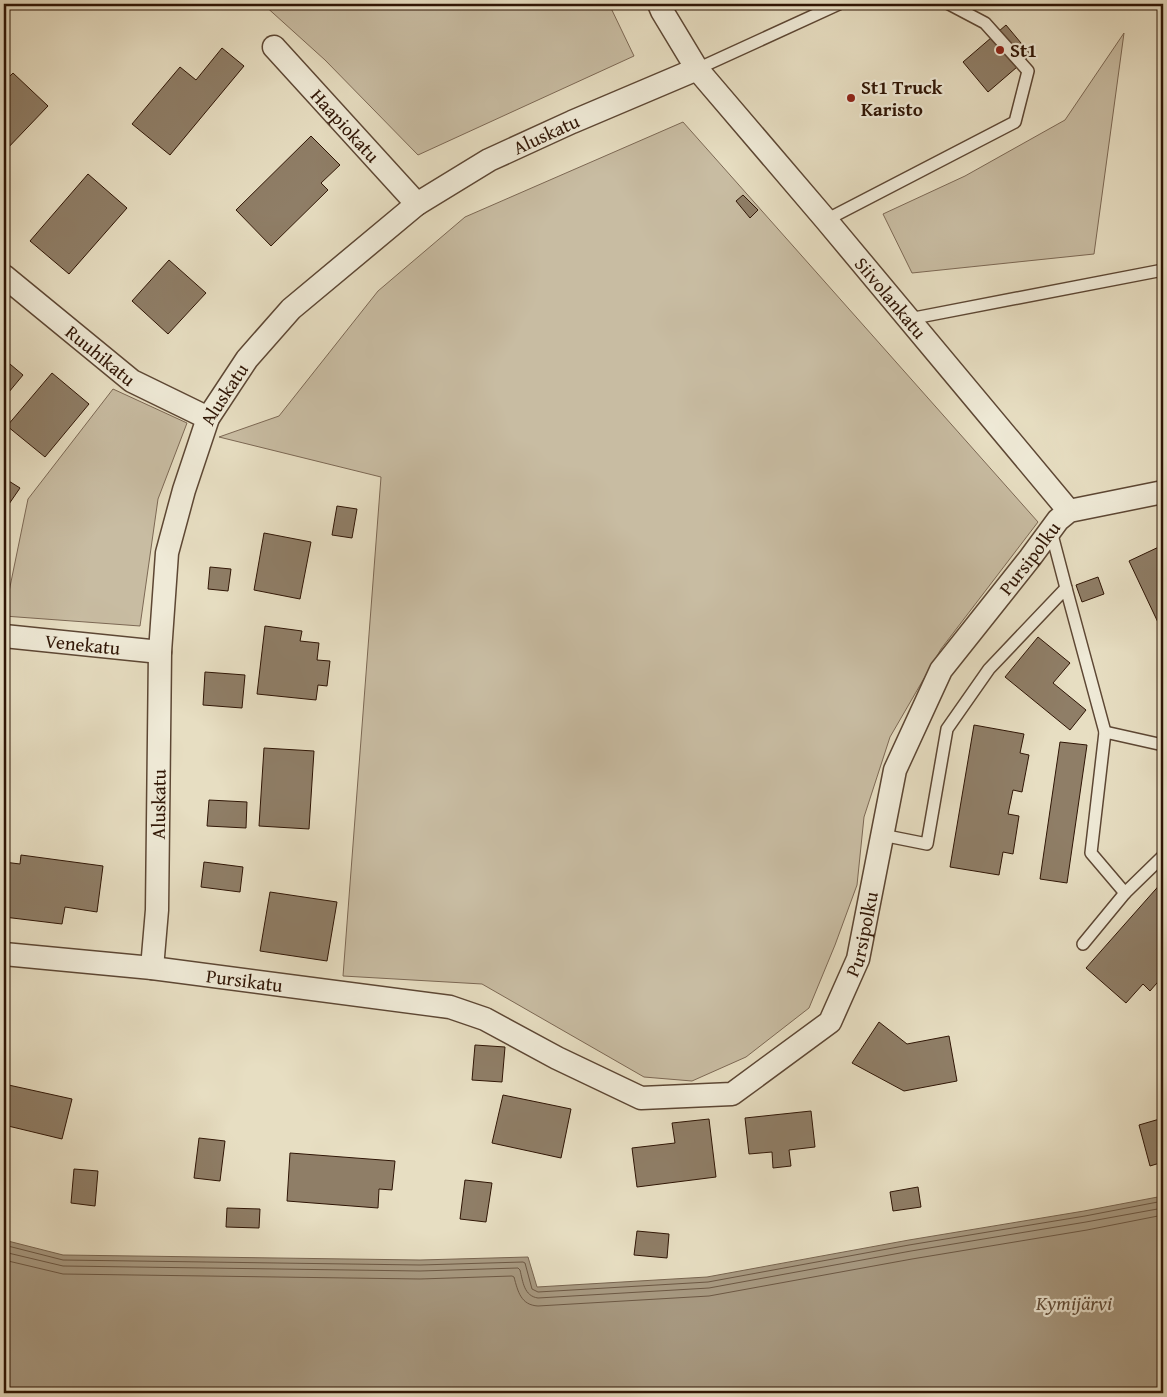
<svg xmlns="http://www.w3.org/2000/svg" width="1167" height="1397" viewBox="0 0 1167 1397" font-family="'Gentium Book Plus',serif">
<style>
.green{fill:#c8bca2;stroke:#7c6854}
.water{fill:#a89a82;stroke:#786550}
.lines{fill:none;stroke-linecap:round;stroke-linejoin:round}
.shore{stroke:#6c5844;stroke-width:1}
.building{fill:#8f7e67;stroke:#2f1505}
.lane-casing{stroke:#5d4734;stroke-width:14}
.street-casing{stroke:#5d4734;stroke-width:25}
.lane{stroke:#efead7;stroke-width:11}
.street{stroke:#efead7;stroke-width:22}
.poi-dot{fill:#8f2418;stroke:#efead7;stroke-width:2}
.labels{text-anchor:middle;stroke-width:4.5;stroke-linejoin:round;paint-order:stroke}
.poi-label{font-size:19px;font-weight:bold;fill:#2f1505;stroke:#efead7;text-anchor:start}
.street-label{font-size:19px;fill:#2f1505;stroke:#efead7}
.water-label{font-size:20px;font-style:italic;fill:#5f4a37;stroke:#efead7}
</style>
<rect width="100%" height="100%" fill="#e7dec2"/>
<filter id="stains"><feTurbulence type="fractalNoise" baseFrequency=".004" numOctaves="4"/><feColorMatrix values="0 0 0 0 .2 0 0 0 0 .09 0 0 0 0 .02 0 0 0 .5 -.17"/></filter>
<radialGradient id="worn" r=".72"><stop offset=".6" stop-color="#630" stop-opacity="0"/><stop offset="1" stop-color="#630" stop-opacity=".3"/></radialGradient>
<!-- green -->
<g class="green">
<polygon points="263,4 609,4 634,56 418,155 325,60"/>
<polygon points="1124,33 1094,254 912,273 883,214 965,176 1065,120"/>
<polygon points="683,122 1038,522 941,649 890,737 864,817 857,885 835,945 809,1008 746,1057 692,1081 644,1077 482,984 343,976 381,477 219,437 279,416 378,291 465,217"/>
<polygon points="113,389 187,423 158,499 140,626 4,616 28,499"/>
</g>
<!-- water -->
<polygon class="water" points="1163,1196 1163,1393 4,1393 4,1240 63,1255 420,1260 528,1257 537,1287 707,1277 909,1240 1084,1211"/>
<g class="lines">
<!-- shore -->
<g class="shore">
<polyline points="4,1245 63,1260 420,1265 523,1262 525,1263 532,1289 538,1292 708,1282 909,1245 1085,1216 1163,1201"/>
<path d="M4 1252 63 1266 420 1271 518 1268 520 1270C523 1282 524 1296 538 1298L709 1288 911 1251 1086 1222 1163 1208"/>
<path d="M4 1260 63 1274 420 1279 512 1276 514 1277C518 1292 521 1305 538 1306L709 1296 912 1259 1087 1230 1163 1215"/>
</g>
</g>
<!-- building -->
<g class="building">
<polygon points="1006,25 1031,55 988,92 963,62"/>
<polygon points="222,48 244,66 170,155 132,124 180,67 196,80"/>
<polygon points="13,73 48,106 4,152 4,82"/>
<polygon points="311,136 340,165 321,183 328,190 271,246 236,210"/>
<polygon points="88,174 127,208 69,274 30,241"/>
<polygon points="743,195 758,210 750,218 736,201"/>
<polygon points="169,260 206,293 168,334 132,301"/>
<polygon points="4,359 23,375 4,398"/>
<polygon points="52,373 89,404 45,457 7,426"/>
<polygon points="4,478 20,488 9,504 4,501"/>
<polygon points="337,506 357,509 352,538 332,535"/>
<polygon points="264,533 311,542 300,599 254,590"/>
<polygon points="1163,545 1163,633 1129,561"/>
<polygon points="210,567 231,569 228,591 208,589"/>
<polygon points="1098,577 1104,594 1082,602 1076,585"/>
<polygon points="265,626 302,631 300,641 319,643 317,660 330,661 327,686 318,685 316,700 257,694"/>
<polygon points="1038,637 1070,663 1053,683 1086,710 1070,730 1005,677"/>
<polygon points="205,672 245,675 242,708 203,705"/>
<polygon points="974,725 1024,734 1020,753 1029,755 1022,792 1013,790 1008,814 1019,816 1013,854 1003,852 999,875 950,867"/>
<polygon points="1060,742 1087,745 1067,883 1040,879"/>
<polygon points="264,748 314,751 309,829 259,826"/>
<polygon points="209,800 247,802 246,828 207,826"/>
<polygon points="21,855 103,866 97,912 65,907 62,924 4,917 4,862 20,864"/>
<polygon points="204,862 243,867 240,892 201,887"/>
<polygon points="1163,881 1163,976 1150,991 1143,984 1126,1003 1086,968"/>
<polygon points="270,892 337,902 327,961 260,951"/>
<polygon points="879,1022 907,1044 949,1036 957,1081 904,1091 852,1063"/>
<polygon points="475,1045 505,1047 502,1082 472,1080"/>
<polygon points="4,1084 72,1099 62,1139 4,1125"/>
<polygon points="503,1095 571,1109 561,1158 492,1143"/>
<polygon points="811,1111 815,1147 789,1150 791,1166 773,1168 772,1152 749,1154 745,1118"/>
<polygon points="1163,1118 1163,1162 1150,1166 1139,1125"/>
<polygon points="709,1119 716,1177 637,1187 632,1148 675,1143 672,1123"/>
<polygon points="199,1138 225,1141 220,1181 194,1178"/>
<polygon points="290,1153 395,1161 392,1190 379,1189 378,1208 287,1201"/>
<polygon points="74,1169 98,1171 95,1206 71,1203"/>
<polygon points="465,1180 492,1183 486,1222 460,1219"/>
<polygon points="918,1187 921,1207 893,1211 890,1192"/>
<polygon points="227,1208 260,1209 259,1228 226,1227"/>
<polygon points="637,1231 669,1234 667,1258 634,1255"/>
</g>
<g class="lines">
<defs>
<g id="lane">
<polyline points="697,69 839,4"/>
<polyline points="826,220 1015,122 1028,71 985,23 949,4"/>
<polyline points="909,319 1163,270"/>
<polyline points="1051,531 1066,588"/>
<polyline points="1163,745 1105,732 1091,853 1125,893 1163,856"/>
<polyline points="882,835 927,844 947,729 989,669 1066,588 1105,732"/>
<polyline points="1083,944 1125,893"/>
</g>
<g id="street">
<path id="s1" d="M659 4 662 11 697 69 826 220 1069 511"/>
<path id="s2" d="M274 47 417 204"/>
<path id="s3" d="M4 276 132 381 208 418"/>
<path id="s4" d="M4 636 160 652"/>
<path id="s5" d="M4 954 152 968 450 1007 485 1019 557 1058 641 1098 732 1094 830 1022 858 959 895 770 941 670 1030 558 1058 520 1069 511 1163 492"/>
<path id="s6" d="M152 968 157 910 160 652 167 553 184 490 208 418 247 359 291 309 417 204 489 160 572 122 697 69"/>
</g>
</defs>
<!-- lane casing -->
<use href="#lane" class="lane-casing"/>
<!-- street casing -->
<use href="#street" class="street-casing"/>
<!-- lane -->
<use href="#lane" class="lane"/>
<!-- street -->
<use href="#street" class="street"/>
</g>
<!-- markers -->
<g class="poi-dot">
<circle cx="1000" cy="50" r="5"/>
<circle cx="851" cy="98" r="5"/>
</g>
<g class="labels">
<!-- poi labels -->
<g class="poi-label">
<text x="1010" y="57">St1</text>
<text x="861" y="94">St1 Truck<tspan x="861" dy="22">Karisto</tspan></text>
</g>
<!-- street labels -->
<g class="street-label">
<text dy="7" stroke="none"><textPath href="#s2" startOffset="106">Haapiokatu</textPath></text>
<text dy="7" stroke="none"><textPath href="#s6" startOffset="1005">Aluskatu</textPath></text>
<text dy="7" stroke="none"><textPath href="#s1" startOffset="375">Siivolankatu</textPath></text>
<text dy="7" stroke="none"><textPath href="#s3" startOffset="125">Ruuhikatu</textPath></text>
<text dy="7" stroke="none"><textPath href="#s6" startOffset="585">Aluskatu</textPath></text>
<text dy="7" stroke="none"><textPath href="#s5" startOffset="1388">Pursipolku</textPath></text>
<text dy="7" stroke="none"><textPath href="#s4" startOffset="79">Venekatu</textPath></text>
<text dy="7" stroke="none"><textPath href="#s6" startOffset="164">Aluskatu</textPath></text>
<text dy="7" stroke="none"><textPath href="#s5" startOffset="968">Pursipolku</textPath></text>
<text dy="7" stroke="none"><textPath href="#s5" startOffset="242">Pursikatu</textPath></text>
</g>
<!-- water labels -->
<g class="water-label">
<text x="1074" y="1310">Kymijärvi</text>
</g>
</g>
<!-- margin -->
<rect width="1167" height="1397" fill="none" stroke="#e7dec2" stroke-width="20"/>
<rect x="5" y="5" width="1157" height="1387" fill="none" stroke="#2f1505" stroke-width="2.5"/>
<rect x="10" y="10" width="1147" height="1377" fill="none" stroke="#2f1505"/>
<rect width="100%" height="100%" filter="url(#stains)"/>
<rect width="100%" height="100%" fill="url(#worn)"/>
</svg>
